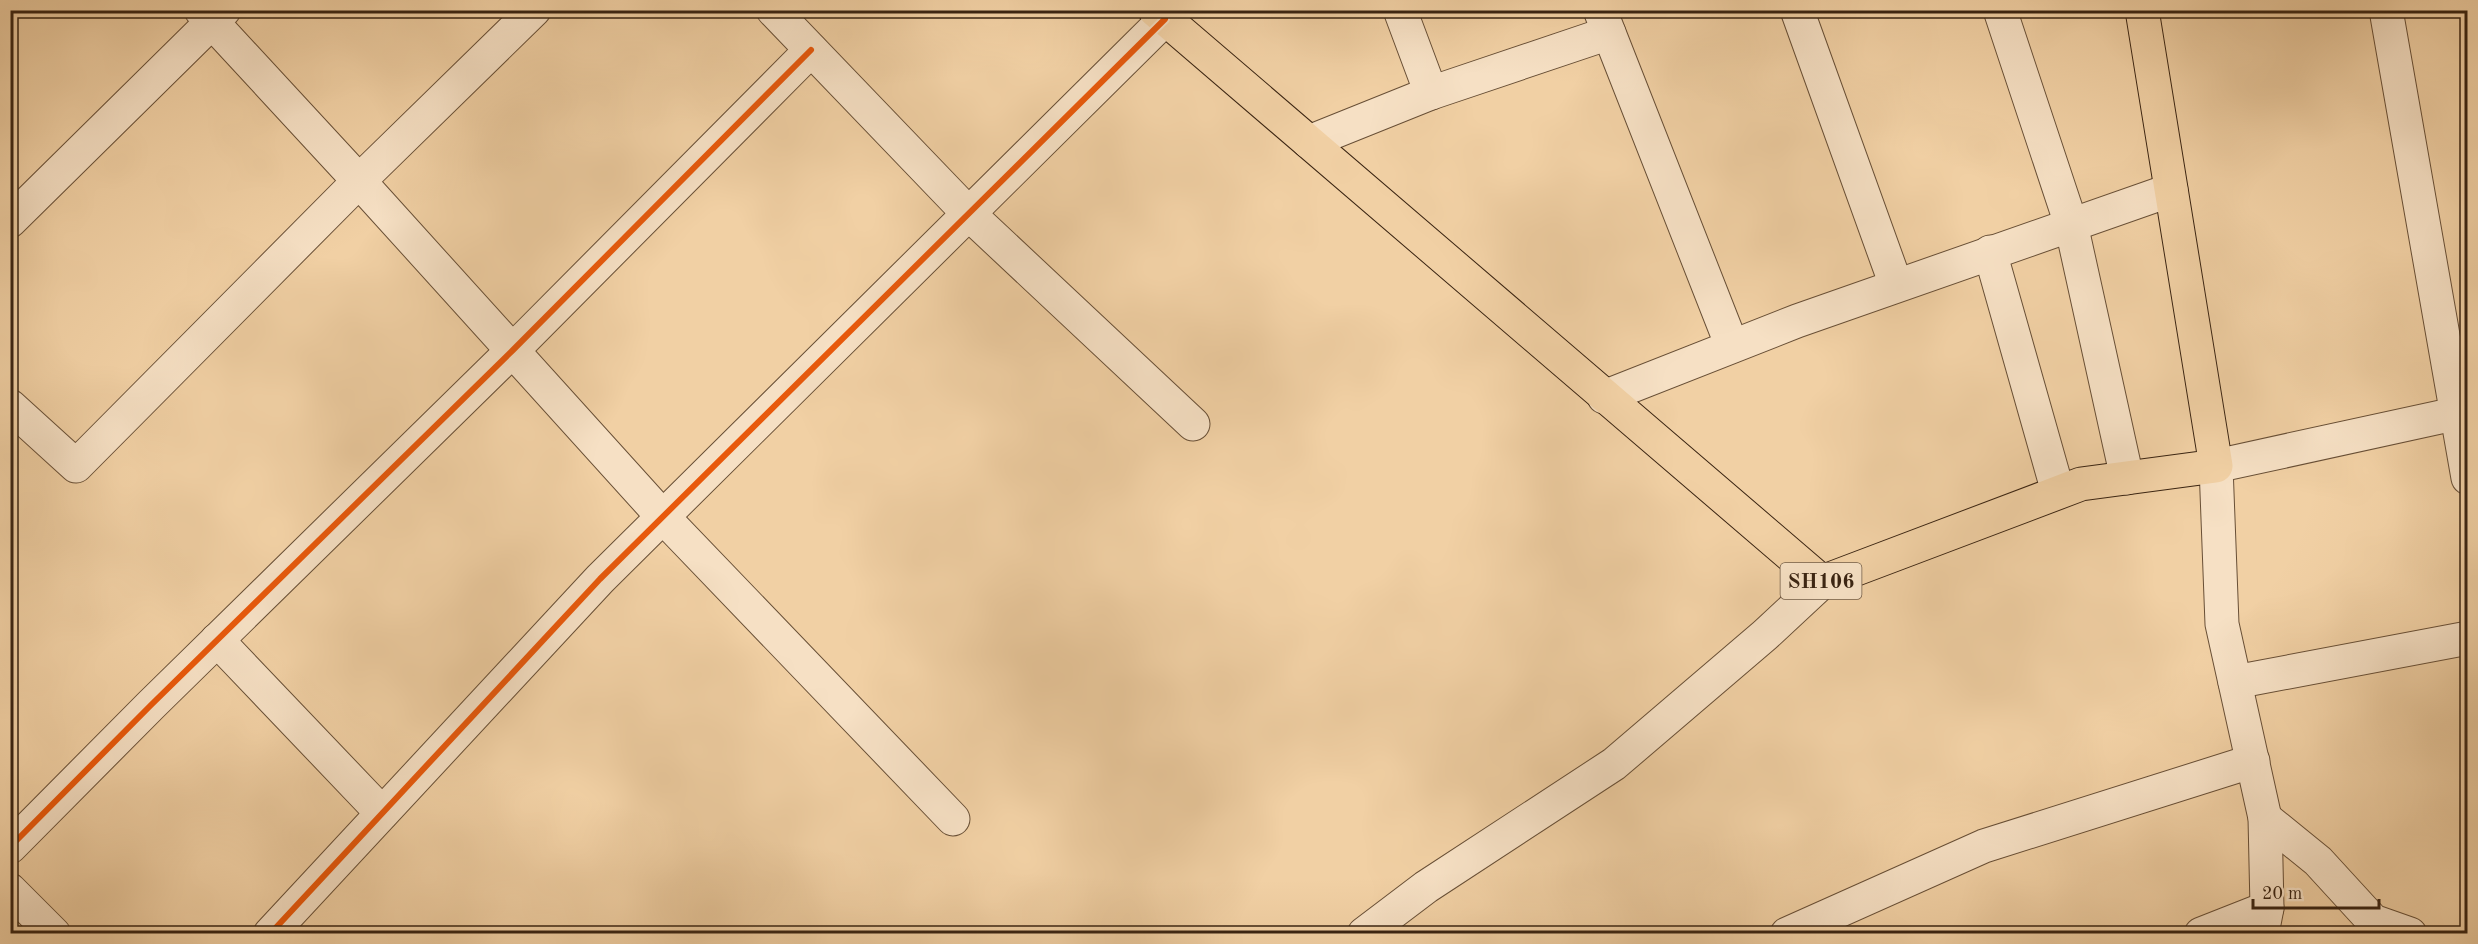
<svg xmlns="http://www.w3.org/2000/svg" width="2478" height="944" viewBox="0 0 2478 944" font-family="'Old Standard TT',serif">
<style>
.lines{fill:none;stroke-linecap:round;stroke-linejoin:round}
.minor-casing{stroke:#684f36;stroke-width:35}
.major-casing{stroke:#3a2412;stroke-width:35}
.minor{stroke:#f6e0c4;stroke-width:33}
.major{stroke:#f1d0a4;stroke-width:33}
.cycleway-casing{stroke:#f6e0c4;stroke-width:10}
.cycleway{stroke:#e8590c;stroke-width:6}
.labels{text-anchor:middle;stroke-width:5;stroke-linejoin:round;paint-order:stroke}
.shield{fill:#f6e0c4;stroke:#725c47;stroke-width:1.5}
.shield-label{font-size:21px;font-weight:bold;fill:#3a2412}
</style>
<rect width="100%" height="100%" fill="#f1d0a4"/>
<filter id="stains"><feTurbulence type="fractalNoise" baseFrequency=".00333" numOctaves="4"/><feColorMatrix values="0 0 0 0 .2 0 0 0 0 .09 0 0 0 0 .02 0 0 0 .5 -.17"/></filter>
<radialGradient id="worn" r=".72"><stop offset=".6" stop-color="#630" stop-opacity="0"/><stop offset="1" stop-color="#630" stop-opacity=".3"/></radialGradient>
<g class="lines">
<defs>
<g id="minor">
<polyline points="201,10 359,181 663,517 953,819"/>
<polyline points="773,10 969,214 1193,424"/>
<polyline points="1400,10 1431,93"/>
<polyline points="1600,10 1732,346"/>
<polyline points="1797,10 1896,285"/>
<polyline points="2000,10 2071,224 2127,478"/>
<polyline points="2386,10 2468,478"/>
<polyline points="1309,142 1431,93 1609,33"/>
<polyline points="10,221 224,10"/>
<polyline points="1990,252 2058,492"/>
<polyline points="1604,397 1797,321 2171,190"/>
<polyline points="10,406 76,466 359,181 534,10"/>
<polyline points="217,640 382,813"/>
<polyline points="2235,682 2468,638"/>
<polyline points="2265,818 2318,861 2373,921 2410,934"/>
<polyline points="10,847 151,705 513,350 811,50"/>
<polyline points="10,890 54,934"/>
<polyline points="270,934 600,579 1165,19"/>
<polyline points="1364,934 1426,887 1614,764 1765,635 1822,582"/>
<polyline points="1787,934 1984,846 2253,761"/>
<polyline points="2201,934 2267,908"/>
<polyline points="2262,934 2267,908 2265,818 2222,624 2216,466 2468,411"/>
</g>
<polyline id="major" points="1155,10 1822,582 2081,484 2216,466 2142,10"/>
</defs>
<!-- minor casing -->
<use href="#minor" class="minor-casing"/>
<!-- major casing -->
<use href="#major" class="major-casing"/>
<!-- minor -->
<use href="#minor" class="minor"/>
<!-- major -->
<use href="#major" class="major"/>
<defs>
<g id="cycleway">
<polyline points="10,847 151,705 513,350 811,50"/>
<polyline points="270,934 600,579 1165,19"/>
</g>
</defs>
<!-- cycleway casing -->
<use href="#cycleway" class="cycleway-casing"/>
<!-- cycleway -->
<use href="#cycleway" class="cycleway"/>
</g>
<g class="labels">
<!-- shield labels -->
<rect class="shield" x="1780.5" y="563" width="81" height="36" rx="4.5"/>
<g class="shield-label">
<text x="1821" y="588">SH106</text>
</g>
</g>
<!-- margin -->
<rect width="2478" height="944" fill="none" stroke="#f1d0a4" stroke-width="36"/>
<rect x="12" y="12" width="2454" height="920" fill="none" stroke="#3a2412" stroke-width="3"/>
<rect x="18" y="18" width="2442" height="908" fill="none" stroke="#3a2412" stroke-width="1.5"/>
<!-- scale -->
<path d="M2253 899v9h126v-9" fill="none" stroke="#3a2412" stroke-width="3"/>
<text x="2262" y="899" font-size="18" fill="#3a2412" stroke="#f6e0c4" stroke-width="4.5" paint-order="stroke">20 m</text>
<rect width="100%" height="100%" filter="url(#stains)"/>
<rect width="100%" height="100%" fill="url(#worn)"/>
</svg>
